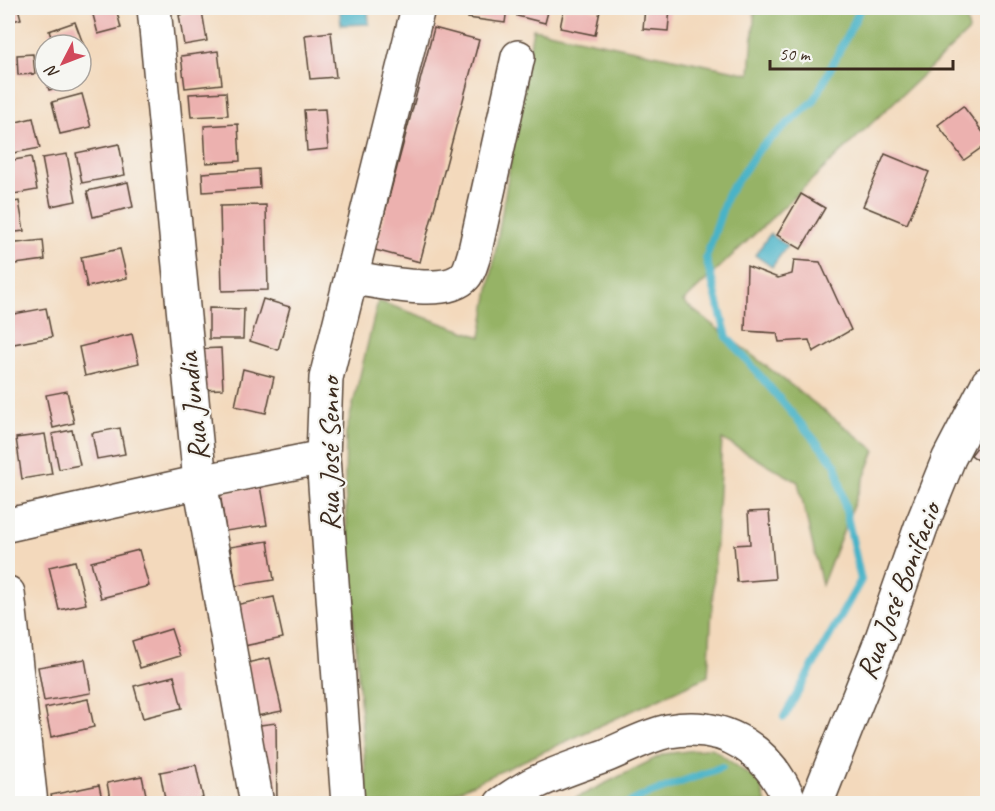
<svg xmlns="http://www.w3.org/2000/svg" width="995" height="811" viewBox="0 0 995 811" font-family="Caveat,sans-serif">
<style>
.forest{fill:#96b366;stroke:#686e42;stroke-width:1.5}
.water{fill:#49b3c7;stroke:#426e72;stroke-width:1.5}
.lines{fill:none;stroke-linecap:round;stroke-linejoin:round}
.stream{stroke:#49b3c7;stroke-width:8}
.building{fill:#ecb1af}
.minor-casing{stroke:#574436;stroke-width:36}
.minor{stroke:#fff;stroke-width:33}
.labels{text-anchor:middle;stroke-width:4.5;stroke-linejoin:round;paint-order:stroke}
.street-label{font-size:30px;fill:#3b2a1e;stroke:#f6f6f2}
</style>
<rect width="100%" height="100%" fill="#f6f6f2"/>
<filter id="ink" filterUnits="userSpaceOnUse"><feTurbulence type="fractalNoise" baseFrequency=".0167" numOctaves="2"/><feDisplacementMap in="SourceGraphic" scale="12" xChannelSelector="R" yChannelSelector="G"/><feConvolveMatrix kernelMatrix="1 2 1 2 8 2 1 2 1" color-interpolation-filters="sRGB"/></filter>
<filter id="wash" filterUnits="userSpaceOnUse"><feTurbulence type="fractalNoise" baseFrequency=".008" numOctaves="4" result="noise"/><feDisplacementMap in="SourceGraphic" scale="24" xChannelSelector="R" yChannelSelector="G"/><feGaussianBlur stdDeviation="1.35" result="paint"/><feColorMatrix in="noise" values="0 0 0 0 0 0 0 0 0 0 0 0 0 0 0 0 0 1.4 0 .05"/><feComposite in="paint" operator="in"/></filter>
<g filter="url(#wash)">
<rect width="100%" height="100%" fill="#f3d9bc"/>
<!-- forest -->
<g class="forest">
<polygon points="755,8 964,8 969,31 683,302 875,450 822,585 798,482 722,439 708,676 432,803 368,804 347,532 345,482 346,433 378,301 481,337 533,29 750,74"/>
<polygon points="712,748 760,783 766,803 564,804 664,754"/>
</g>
<!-- water -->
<g class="water">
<polygon points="368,9 369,24 341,25 340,11"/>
<polygon points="770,234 787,246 772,267 755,255"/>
</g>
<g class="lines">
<!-- stream -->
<g class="stream">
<polyline points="784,717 861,580 836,465 727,337 706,258 727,195 760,148 814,101 861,8"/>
<polyline points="627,804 643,796 722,767"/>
</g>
</g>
<g id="blocks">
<!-- building -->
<g class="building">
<polygon points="8,8 18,8 21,19 8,22"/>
<polygon points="104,8 116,8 121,28 98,34 92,11"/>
<polygon points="469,8 507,8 505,23 468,18"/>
<polygon points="519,8 549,8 545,23 517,16"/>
<polygon points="564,8 584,8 600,11 595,35 560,28"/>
<polygon points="645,8 670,8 668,31 643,29"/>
<polygon points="202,11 207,41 184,45 179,15"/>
<polygon points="75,22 85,49 81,51 81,45 54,45 49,31"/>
<polygon points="434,28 479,40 420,262 375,250"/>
<polygon points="331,32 336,77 310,79 305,35"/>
<polygon points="218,51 222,84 185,88 181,56"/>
<polygon points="33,54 35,74 18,75 17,55"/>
<polygon points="46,81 77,81 77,82 49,90"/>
<polygon points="9,85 14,113 8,114 8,86"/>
<polygon points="226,92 228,115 191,117 189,94"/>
<polygon points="82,94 91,127 60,134 52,102"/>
<polygon points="963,106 988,139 988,143 964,160 938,125"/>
<polygon points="325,109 328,149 307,151 304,110"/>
<polygon points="33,118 40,148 8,154 8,124"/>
<polygon points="238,124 240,161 206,163 204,126"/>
<polygon points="119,144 125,175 82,183 76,153"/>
<polygon points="67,154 76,201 51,206 42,158"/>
<polygon points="885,154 929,172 907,224 863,206"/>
<polygon points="31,157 37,190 8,195 8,161"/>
<polygon points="259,169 260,188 203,192 202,173"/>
<polygon points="128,182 133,207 93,217 87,191"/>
<polygon points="801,194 825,208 801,249 777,235"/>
<polygon points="19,201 24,231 8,233 8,203"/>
<polygon points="266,205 268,290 222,291 220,206"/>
<polygon points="43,240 45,260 8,265 8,244"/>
<polygon points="120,249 127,278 87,287 81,257"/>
<polygon points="794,260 820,262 851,330 813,352 809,340 779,342 777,333 745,331 747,266 778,278 792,274"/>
<polygon points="263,299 290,307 278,350 250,341"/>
<polygon points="46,308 52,337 8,345 8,315"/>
<polygon points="209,308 244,309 243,339 209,339"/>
<polygon points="132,334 139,363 85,376 79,347"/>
<polygon points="221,348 223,389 200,390 197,349"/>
<polygon points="243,369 274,377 266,413 235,406"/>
<polygon points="67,391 74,423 53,428 46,395"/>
<polygon points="120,428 125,454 97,459 92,433"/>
<polygon points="72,430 80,465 59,469 52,434"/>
<polygon points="988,433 988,467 971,455"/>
<polygon points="45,434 52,474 22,479 16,438"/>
<polygon points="260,486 267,525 226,531 220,493"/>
<polygon points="769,511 775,579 737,582 734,545 750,544 748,512"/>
<polygon points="268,541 274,580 236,586 230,547"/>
<polygon points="139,550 149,586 101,598 91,562"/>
<polygon points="75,561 86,604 59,610 49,567"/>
<polygon points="274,597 283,638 244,646 235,605"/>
<polygon points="171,629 180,656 140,668 132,641"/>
<polygon points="270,658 282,711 257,716 246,663"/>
<polygon points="85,659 91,693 44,701 38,667"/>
<polygon points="174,676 182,708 143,718 134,686"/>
<polygon points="88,699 94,727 51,737 45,708"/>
<polygon points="276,723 277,804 265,804 252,726"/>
<polygon points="196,765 203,798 178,804 166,804 160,772"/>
<polygon points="142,776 148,804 111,804 107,783"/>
<polygon points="99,785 103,804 53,804 51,795"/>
</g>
</g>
</g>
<g filter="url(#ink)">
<use href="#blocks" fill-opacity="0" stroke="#574436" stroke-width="1.5"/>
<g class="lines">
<defs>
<g id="minor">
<polyline points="154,8 200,482 257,804"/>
<path d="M352 278C378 281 446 298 465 276 470 271 472 261 474 255L518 57"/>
<polyline points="8,525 200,482 323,457"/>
<polyline points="8,593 31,804"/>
<polyline points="348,804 323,457 326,378 418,8"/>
<path d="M501 804C513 796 524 788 537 782 558 772 582 764 605 756 625 748 648 735 669 731 726 721 770 751 791 804"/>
<polyline points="816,804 881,641 921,527 949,458 988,383"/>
</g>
</defs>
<!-- minor casing -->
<use href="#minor" class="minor-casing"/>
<!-- minor -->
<use href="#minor" class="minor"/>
</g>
</g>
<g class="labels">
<!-- street labels -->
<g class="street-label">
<text transform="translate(193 407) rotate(-96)" y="10">Rua Jundia</text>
<text transform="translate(329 454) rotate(-90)" y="10">Rua José Senno</text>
<text transform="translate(898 591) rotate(-69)" y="10">Rua José Bonifacio</text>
</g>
</g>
<!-- margin -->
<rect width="995" height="811" fill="none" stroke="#f6f6f2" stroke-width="30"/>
<!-- north arrow -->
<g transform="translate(63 63) rotate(228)"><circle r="28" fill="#f6f6f2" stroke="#aba49d" stroke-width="1.5"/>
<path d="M0-4.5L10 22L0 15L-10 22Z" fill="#d1495b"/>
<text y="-9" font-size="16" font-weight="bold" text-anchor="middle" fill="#3b2a1e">N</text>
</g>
<!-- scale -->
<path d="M770 60v9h183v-9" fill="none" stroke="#3b2a1e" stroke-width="3"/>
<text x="779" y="60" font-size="18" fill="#3b2a1e" stroke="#f6f6f2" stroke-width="4.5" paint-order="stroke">50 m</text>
</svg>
